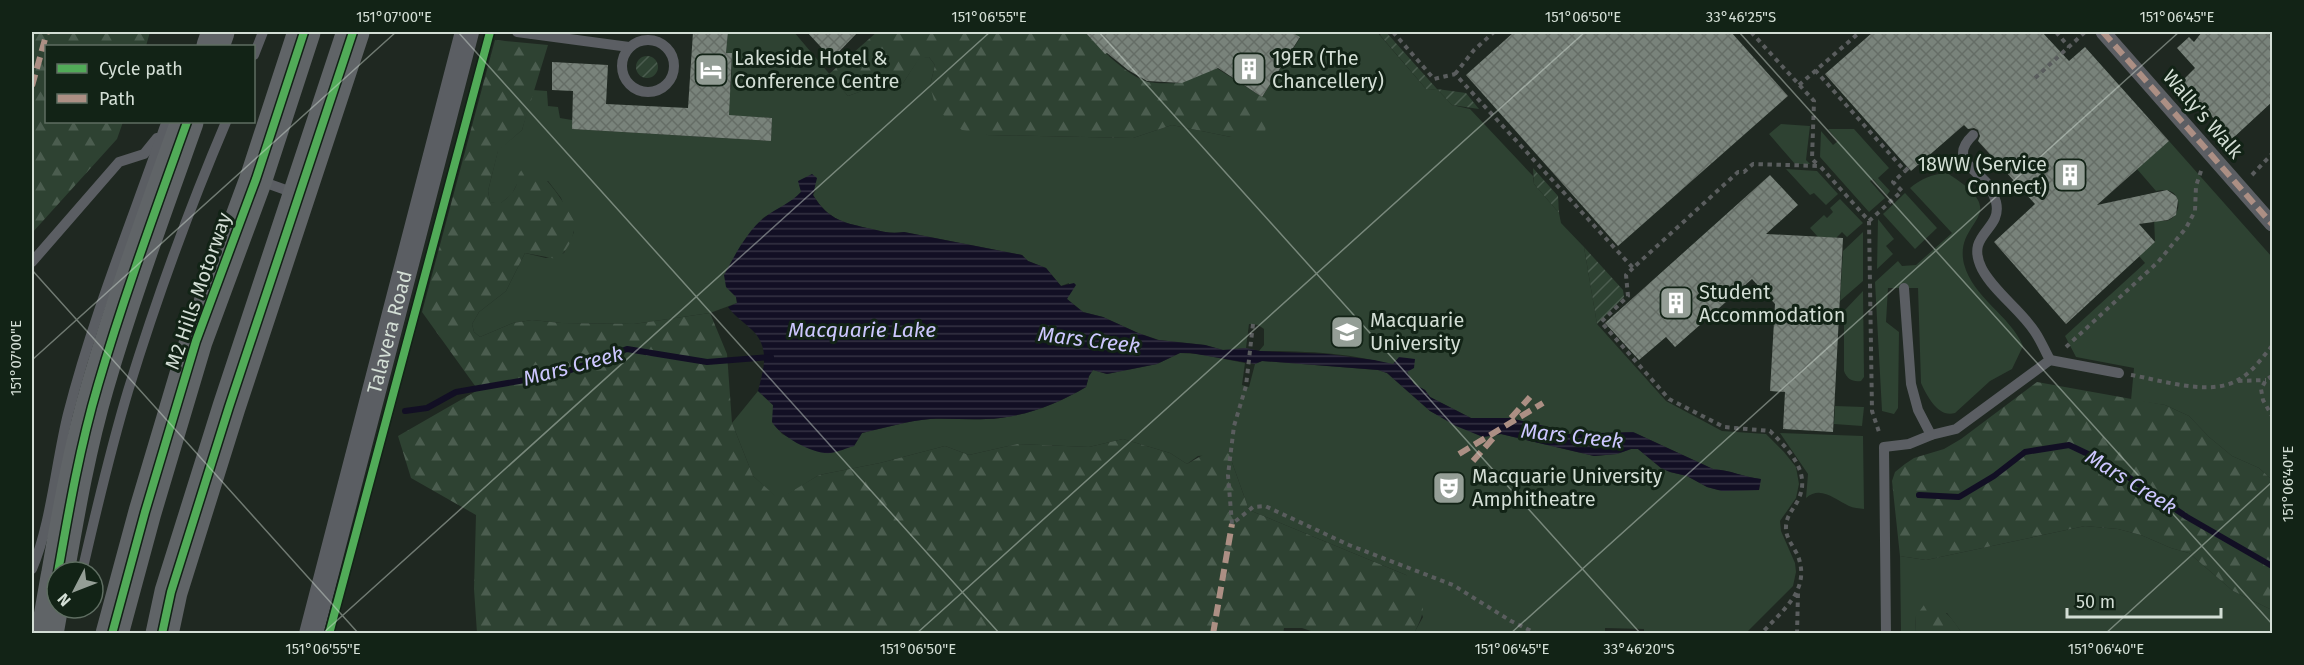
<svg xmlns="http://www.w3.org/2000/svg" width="2304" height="665" viewBox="0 0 2304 665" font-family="'Fira Sans',sans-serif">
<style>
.grass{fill:#2e4232}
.forest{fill:url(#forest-firs)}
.garden{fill:url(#garden-furrows)}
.water{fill:url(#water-rules)}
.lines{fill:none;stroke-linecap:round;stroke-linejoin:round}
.stream{stroke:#120f24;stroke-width:6}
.building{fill:url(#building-cross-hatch)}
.path{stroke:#5a5d5e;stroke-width:4;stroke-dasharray:4.5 4.5;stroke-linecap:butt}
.service{stroke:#5b5e63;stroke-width:10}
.pedestrian{stroke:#5b5e63;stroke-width:15}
.tertiary{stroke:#5b5e63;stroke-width:24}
.motorway{stroke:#606467;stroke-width:33}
.quiet{stroke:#ac8f84;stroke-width:6;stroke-dasharray:12 6;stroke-linecap:butt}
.cycleway-casing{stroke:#122316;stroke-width:11}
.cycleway{stroke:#51ab58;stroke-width:8}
.ticks{fill:none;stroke:#d3ded5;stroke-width:1.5;stroke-opacity:0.45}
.labels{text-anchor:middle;stroke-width:6;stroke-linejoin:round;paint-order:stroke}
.poi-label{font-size:20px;fill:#d3ded5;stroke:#122316;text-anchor:start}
.street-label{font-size:20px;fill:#d3ded5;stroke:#122316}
.water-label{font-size:21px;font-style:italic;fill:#cdc7ff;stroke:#122316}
.neatline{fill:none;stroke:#d3ded5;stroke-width:2}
.ticks-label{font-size:15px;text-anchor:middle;fill:#d3ded5}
</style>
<defs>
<pattern id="forest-firs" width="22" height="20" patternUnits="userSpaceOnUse" patternTransform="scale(1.5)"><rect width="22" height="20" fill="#2e4232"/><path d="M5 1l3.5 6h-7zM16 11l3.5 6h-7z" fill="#4b5d4f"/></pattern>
<pattern id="garden-furrows" width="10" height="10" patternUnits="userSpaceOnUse" patternTransform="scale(1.5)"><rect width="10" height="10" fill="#2e4232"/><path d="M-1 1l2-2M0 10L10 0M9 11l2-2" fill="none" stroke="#4b5d4f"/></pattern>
<pattern id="water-rules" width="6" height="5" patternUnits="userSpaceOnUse" patternTransform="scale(1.5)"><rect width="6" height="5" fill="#120f24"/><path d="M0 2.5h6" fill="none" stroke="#343243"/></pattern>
<pattern id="building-cross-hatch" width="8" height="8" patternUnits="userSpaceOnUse" patternTransform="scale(1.5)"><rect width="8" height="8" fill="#79837b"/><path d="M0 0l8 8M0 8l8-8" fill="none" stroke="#656d66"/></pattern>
</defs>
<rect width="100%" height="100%" fill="#1f2821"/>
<!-- grass -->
<g class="grass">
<path d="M728 32H794L848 96 878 85 903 83 919 58 929 57 935 65 930 86 987 135 1133 138 1172 125 1231 137 1262 97 1300 38 1291 32H1377L1427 90 1437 89 1452 105 1470 109 1533 176 1534 184 1559 213 1561 223 1584 247 1597 324 1666 401 1722 431 1766 434 1784 452 1796 467 1799 484 1796 498 1780 521 1781 531 1795 563 1796 572 1793 586 1746 633 1644 634V629L1605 628V634L1414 633 1423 617 1406 575 1249 510 1229 454 1198 456 1187 464 1170 453 1123 439 1089 447 1017 444 969 455 945 446 880 463 819 475 779 500 753 476 732 423 758 391 773 405V422L782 434 821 452 854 446 862 433C884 428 907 421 930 419 949 418 967 420 986 419 1021 418 1056 405 1086 387L1089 376 1093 370 1107 374 1157 364 1180 353 1198 354 1245 363 1242 385 1249 387 1255 364 1262 361 1378 370 1387 373 1430 411 1483 437 1501 434 1594 456 1617 454 1631 449H1638L1661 468 1670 472 1687 476 1707 487 1722 491 1759 490 1760 479C1744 477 1729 470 1713 469L1633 432 1568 434 1553 428 1534 425 1471 418 1430 397 1425 390 1414 384 1407 372 1408 370C1361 353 1309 351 1259 351L1264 345V329L1258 325 1249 324 1246 348 1223 350 1205 345 1159 340 1138 333 1103 317 1083 312 1067 299 1069 283 1061 286 1046 268 1028 261 1022 255 904 232C892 234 884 232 872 229 845 223 829 221 813 195L816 190 801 192 795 199 763 218 756 227 736 296 737 303 710 313 634 324 561 323 532 320 513 323 480 337 474 332 472 324 479 312 506 291 525 253 546 258 564 253 574 232 561 198 548 181 517 184 512 194 500 204 490 202 488 191 498 150 522 130 533 90 547 91 548 106 558 107 560 118 572 120V129L771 141 772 118 706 114 731 89 732 54 726 53Z"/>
<polygon points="1781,124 1810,126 1806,160 1810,164 1795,164 1769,134"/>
<polygon points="1828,129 1854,129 1889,168 1878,178 1890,191 1887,195 1873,179 1870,181 1885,198 1869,212 1820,157 1821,131 1833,145 1838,141"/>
<path d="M2169 141 2272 257V480L2259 468 2232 456 2209 437 2189 416 2165 405 2131 400 2134 368 2076 357 2065 336 2145 263 2139 256 2155 242 2154 218C2181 234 2191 182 2156 191L2137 169Z"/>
<polygon points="1786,169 1817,171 1838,194 1826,205 1814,193 1810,195"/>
<path d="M1947 173C2017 217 1953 218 1964 264 1973 298 2010 315 2023 346L2012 369 1990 381 1955 413C1938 418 1927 396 1921 383L1918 288H1888L1886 322 1899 332 1898 408 1894 414 1882 411 1875 282 1898 261 1902 266 1916 265 1952 233 1910 188C1921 179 1932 174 1947 173Z"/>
<polygon points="1905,193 1937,228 1915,249 1883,214"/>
<polygon points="1840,199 1863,223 1847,237 1842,232 1836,238 1818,237 1810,228 1824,215 1827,218 1833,212 1830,208"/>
<polygon points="1878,219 1894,239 1886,246 1893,254 1877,269"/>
<polygon points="1863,232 1863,281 1840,301 1843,251"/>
<path d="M1863 291 1864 377 1861 381C1852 382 1847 379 1844 371V311Z"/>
<polygon points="1835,406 1864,407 1862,426 1834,424"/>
<path d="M1780 433 1863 436 1864 509C1859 508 1853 508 1849 506 1835 500 1821 485 1806 498L1808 474Z"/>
<polygon points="2085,526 2118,529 2141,535 2171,548 2189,553 2233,591 2272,610 2272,633 1962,633 1947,613 1916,616 1915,633 1901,633 1900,556 1926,560"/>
</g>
<!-- forest -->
<g class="forest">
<polygon points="32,32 150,32 146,46 46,46 46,122 123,122 117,139 32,233"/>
<path d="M877 32H1085C1099 47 1127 76 1148 82 1159 84 1171 83 1182 83L1174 41 1262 97 1271 99 1265 132 1231 137 1172 125 1133 138 987 135 962 130 948 121 935 104 930 86 935 65 929 57 919 59 903 83 878 85 848 96 829 74Z"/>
<path d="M495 40 548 45 522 130 498 151 488 191 490 202 501 203C507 198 513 194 516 186 518 181 517 176 520 172 535 152 570 212 575 222 574 237 569 249 557 259L525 253 506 291 479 312 472 324 474 332 480 337 513 323 532 320 561 323 634 324 710 313 727 354 732 423 753 476 779 499 819 475 880 463 945 446 969 455 1017 444 1089 447 1123 439 1170 453 1187 464 1215 448 1229 454 1249 510 1406 575C1426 596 1428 608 1414 633L1320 634 1302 628H1284L1283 634 477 633 474 589 476 515 411 478 398 436 478 390 422 312Z"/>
<polygon points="2037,382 2165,405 2189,416 2209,437 2232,456 2259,468 2272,480 2272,610 2233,591 2189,553 2171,548 2141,535 2118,529 2085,526 1926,560 1900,556 1892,481 1895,472 1905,464 1914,458 1944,449 1961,439"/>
<path d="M1924 605C1946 608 1950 616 1962 633H1915L1916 616Z"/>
</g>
<!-- garden -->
<g class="garden">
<polygon points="1382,32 1386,32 1437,89 1466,93 1479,109 1452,105 1437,89 1427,90 1380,35"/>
<circle cx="647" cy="67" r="11"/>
<polygon points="1533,168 1558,196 1559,213 1534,184"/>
<polygon points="1584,247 1623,290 1624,297 1597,324"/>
</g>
<!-- water -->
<path class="water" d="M812 174 817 178 813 195C829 221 845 223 872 229 884 232 892 234 904 232L1022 255 1028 261 1046 268 1061 286 1074 283 1076 285 1067 299 1083 312 1103 317 1138 333 1158 340 1205 345 1223 350 1246 348 1260 351 1327 354 1374 360 1393 364 1399 357 1415 359 1414 368 1407 372 1414 384 1425 390 1430 397 1471 418H1510L1553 428 1568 434 1633 432 1713 469C1730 470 1744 477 1761 479L1759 490 1722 491 1707 487 1687 476 1670 472 1661 468 1638 449H1631L1617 454 1594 456 1501 434 1483 437 1456 426 1430 411 1387 373 1378 370 1262 361 1255 364 1190 353H1180L1157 364 1107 374 1093 370 1089 376 1086 387C1056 405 1021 418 986 419 967 420 949 418 930 419 907 421 884 428 862 433L854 446C847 448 838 452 831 453 814 455 781 437 772 422L773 405 758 391C763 371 770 351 755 333 747 324 736 318 728 307L737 303 736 297 726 287 724 275C735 255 747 231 765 217 777 208 791 203 801 192L798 181Z"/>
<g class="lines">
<!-- stream -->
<g class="stream">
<polyline points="405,411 427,408 456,392 560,374 627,349 707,362 771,357"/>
<polyline points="1919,495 1959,497 1994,476 2025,452 2069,445 2109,464 2187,517 2272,566"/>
</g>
</g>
<!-- building -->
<g class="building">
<polygon points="693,32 728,32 726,53 732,53 729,115 772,118 771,141 572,129 573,91 552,90 552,62 608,65 606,104 688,108"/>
<polygon points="807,32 858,32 832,59"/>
<polygon points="1085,32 1291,32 1300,37 1262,97 1218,68 1182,83 1147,81 1128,70 1107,53 1105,54"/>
<polygon points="1514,32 1731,32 1788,96 1618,246 1466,75"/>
<polygon points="1873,32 2042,32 2069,61 2085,47 2169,141 2097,205 2167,190 2176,196 2178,200 2176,215 2168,220 2139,224 2155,242 2066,324 1994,242 2035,204 1978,141 1980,136 1978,130 1974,128 1968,129 1964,125 1911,171 1825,74"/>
<polygon points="2202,32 2272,32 2272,102 2232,139 2181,82 2195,68 2177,48 2189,37 2194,42"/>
<polygon points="1770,175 1798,205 1766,234 1843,238 1833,432 1783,429 1785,392 1770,391 1775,304 1752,279 1675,347 1666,337 1639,360 1605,323"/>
</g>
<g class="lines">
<!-- path -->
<g class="path">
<polyline points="1393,32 1434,79 1455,74 1633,268 1738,172 1744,172 1753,164 1820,166 1869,221 1872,411 1880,435"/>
<polyline points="1751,32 1814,101 1812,159 1819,166"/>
<polyline points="2056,32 2069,47"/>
<polyline points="1815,70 1905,171 1908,168"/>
<polyline points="1455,74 1474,50 1494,32"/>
<polyline points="2035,78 2085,32"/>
<polyline points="1799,85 1860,32"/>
<polyline points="1920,163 1927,170"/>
<polyline points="2252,175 2272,154"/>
<polyline points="1869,221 1902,191 1893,182 1905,171"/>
<path d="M1633 268 1626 275 1628 296 1601 322 1669 399 1724 427 1770 431C1787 448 1811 471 1799 498 1795 508 1786 515 1786 527 1785 537 1794 547 1798 556 1811 591 1782 610 1761 634"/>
<polyline points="1253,324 1246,386 1234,426 1228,475 1232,524 1253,507 1265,506 1349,545 1453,585 1511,621 1537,634"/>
<polyline points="2066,347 2158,262 2186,228 2195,211 2196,186 2202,168"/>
<path d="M2131 375C2161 380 2208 396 2236 381 2251 374 2262 358 2272 346"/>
<polyline points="2272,376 2266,380 2261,389 2263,400 2272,416"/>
<polyline points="2238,381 2266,380"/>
<polyline points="1797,634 1798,593"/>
</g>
<!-- service -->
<g class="service">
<polyline points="517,32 532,34 532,32"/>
<polyline points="532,34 629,47"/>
<circle cx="648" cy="66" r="26"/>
<polyline points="254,55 263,32"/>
<polyline points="258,180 297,194"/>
<polyline points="32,262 119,162 144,154 157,138"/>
<polyline points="1904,288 1911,384 1918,410 1931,435"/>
<polyline points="2050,360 2119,373"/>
<path d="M32 569C51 525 56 462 68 414 93 316 132 221 165 126"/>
<path d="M82 572C96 511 110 451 128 391 156 300 189 209 226 122"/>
<path d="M1886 634 1884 447 1909 444 1931 435 1956 429 2050 360C2045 351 2041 341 2035 332 2020 309 1995 293 1982 269 1964 233 2003 231 1996 202 1994 196 1991 187 1986 182 1972 167 1950 157 1973 135"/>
</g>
<!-- pedestrian -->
<polyline class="pedestrian" points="2103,32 2272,224"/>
<!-- tertiary -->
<path class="tertiary" id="s1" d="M311 634 467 32"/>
<!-- motorway -->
<g class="motorway">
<polyline points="213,46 218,32"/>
<path d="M58 572C69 509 80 446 98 385 124 296 156 209 187 122"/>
<polyline points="47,634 57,577"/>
<polyline points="112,634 145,512 196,341 256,179 304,32"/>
<polyline points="162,634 171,592 229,407 353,32"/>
</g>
<!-- quiet -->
<g class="quiet">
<polyline points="2103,32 2272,224"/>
<polyline points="32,86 47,32"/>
<polyline points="1511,418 1530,397"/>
<polyline points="1459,454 1543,403"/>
<polyline points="1473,461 1495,436"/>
<polyline points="1213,634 1232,524"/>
</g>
<defs>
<g id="cycleway">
<path d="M58 572C69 509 80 446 98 385 124 296 156 209 187 122"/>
<polyline points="112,634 145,512 196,341 256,179 304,32"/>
<polyline points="162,634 171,592 229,407 353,32"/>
<polyline points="329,634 490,32"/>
</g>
</defs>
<!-- cycleway casing -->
<use href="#cycleway" class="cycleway-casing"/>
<!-- cycleway -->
<use href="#cycleway" class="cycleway"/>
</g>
<!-- ticks -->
<path class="ticks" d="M458 32 1000 634M1099 32 1641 634M1739 32 2272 624M32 270 359 634M32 360 396 32M322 634 990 32M916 634 1585 32M1510 634 2179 32M2105 634 2272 482"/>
<!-- icons -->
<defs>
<symbol id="building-square" viewBox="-11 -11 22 22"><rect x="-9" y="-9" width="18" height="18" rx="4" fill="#949e96" stroke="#122316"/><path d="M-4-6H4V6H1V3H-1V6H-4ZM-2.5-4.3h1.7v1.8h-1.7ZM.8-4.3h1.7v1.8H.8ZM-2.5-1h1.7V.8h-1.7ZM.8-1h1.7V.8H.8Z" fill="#fff"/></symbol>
<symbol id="hotel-square" viewBox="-11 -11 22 22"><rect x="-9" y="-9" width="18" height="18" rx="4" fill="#949e96" stroke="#122316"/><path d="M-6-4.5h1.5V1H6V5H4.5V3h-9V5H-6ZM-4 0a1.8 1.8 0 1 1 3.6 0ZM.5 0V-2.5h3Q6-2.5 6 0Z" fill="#fff"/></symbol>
<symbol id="university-square" viewBox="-11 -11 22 22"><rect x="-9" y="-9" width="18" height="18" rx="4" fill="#949e96" stroke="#122316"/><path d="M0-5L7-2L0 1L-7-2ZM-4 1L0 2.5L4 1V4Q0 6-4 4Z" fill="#fff"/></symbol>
<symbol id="theatre-square" viewBox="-11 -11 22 22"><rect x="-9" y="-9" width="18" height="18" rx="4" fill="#949e96" stroke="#122316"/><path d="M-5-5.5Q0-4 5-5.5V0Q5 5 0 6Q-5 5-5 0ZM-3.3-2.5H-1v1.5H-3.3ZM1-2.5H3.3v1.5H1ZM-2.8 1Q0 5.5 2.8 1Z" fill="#fff"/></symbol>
</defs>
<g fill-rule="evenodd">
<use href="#building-square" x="1230" y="50" width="38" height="38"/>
<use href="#hotel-square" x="692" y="51" width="38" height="38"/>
<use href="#building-square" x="2051" y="156" width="38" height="38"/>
<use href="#building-square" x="1657" y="284" width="38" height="38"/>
<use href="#university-square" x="1328" y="313" width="38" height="38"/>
<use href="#theatre-square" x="1430" y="469" width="38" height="38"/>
</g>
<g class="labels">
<!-- poi labels -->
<g class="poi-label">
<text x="734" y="65">Lakeside Hotel &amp;<tspan x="734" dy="23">Conference Centre</tspan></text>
<text x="1272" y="65">19ER (The<tspan x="1272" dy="23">Chancellery)</tspan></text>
<text x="2047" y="171" text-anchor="end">18WW (Service<tspan x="2047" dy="23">Connect)</tspan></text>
<text x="1699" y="299">Student<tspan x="1699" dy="23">Accommodation</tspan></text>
<text x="1370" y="327">Macquarie<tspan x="1370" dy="23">University</tspan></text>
<text x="1472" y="483">Macquarie University<tspan x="1472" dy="23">Amphitheatre</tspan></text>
</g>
<!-- street labels -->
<g class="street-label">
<text transform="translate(2203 114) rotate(49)" y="7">Wally's Walk</text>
<text transform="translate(198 291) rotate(-71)" y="7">M2 Hills Motorway</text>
<text dy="7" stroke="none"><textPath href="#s1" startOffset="312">Talavera Road</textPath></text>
</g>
<!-- water labels -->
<g class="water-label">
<text x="862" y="337">Macquarie Lake</text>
<text transform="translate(1089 340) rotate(7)" y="7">Mars Creek</text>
<text transform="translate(573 366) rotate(-15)" y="7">Mars Creek</text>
<text transform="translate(1572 436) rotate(6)" y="7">Mars Creek</text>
<text transform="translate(2131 482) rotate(32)" y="7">Mars Creek</text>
</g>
</g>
<!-- border -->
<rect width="2304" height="665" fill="none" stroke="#122316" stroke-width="66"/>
<!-- legend -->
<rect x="45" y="45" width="210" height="78" fill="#122316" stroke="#5f6e62" stroke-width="1.5"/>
<rect x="57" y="64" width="30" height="9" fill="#51ab58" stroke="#5f6e62" stroke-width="1.5"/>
<text x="99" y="75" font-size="18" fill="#d3ded5">Cycle path</text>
<rect x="57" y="94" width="30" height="9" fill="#ac8f84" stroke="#5f6e62" stroke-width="1.5"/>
<text x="99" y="105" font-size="18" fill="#d3ded5">Path</text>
<!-- north arrow -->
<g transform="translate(75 590) rotate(228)"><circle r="28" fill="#122316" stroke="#5f6e62" stroke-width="1.5"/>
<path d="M0-4.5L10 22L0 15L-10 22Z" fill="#949e96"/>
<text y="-9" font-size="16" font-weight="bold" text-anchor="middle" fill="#d3ded5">N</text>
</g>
<!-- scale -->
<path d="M2067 608v9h154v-9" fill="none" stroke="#d3ded5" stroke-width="3"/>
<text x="2076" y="608" font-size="18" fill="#d3ded5" stroke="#122316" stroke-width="4.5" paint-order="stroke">50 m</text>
<rect x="33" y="33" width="2238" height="599" class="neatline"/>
<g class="ticks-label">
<text x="394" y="22">151°07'00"E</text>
<text x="989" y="22">151°06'55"E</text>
<text x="1583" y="22">151°06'50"E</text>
<text x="1741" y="22">33°46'25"S</text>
<text x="2177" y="22">151°06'45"E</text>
<text transform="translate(16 358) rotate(-90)" y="5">151°07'00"E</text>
<text transform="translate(2288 484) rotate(-90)" y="5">151°06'40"E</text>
<text x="323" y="654">151°06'55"E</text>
<text x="918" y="654">151°06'50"E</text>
<text x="1512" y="654">151°06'45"E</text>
<text x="1639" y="654">33°46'20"S</text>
<text x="2106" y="654">151°06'40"E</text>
</g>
</svg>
